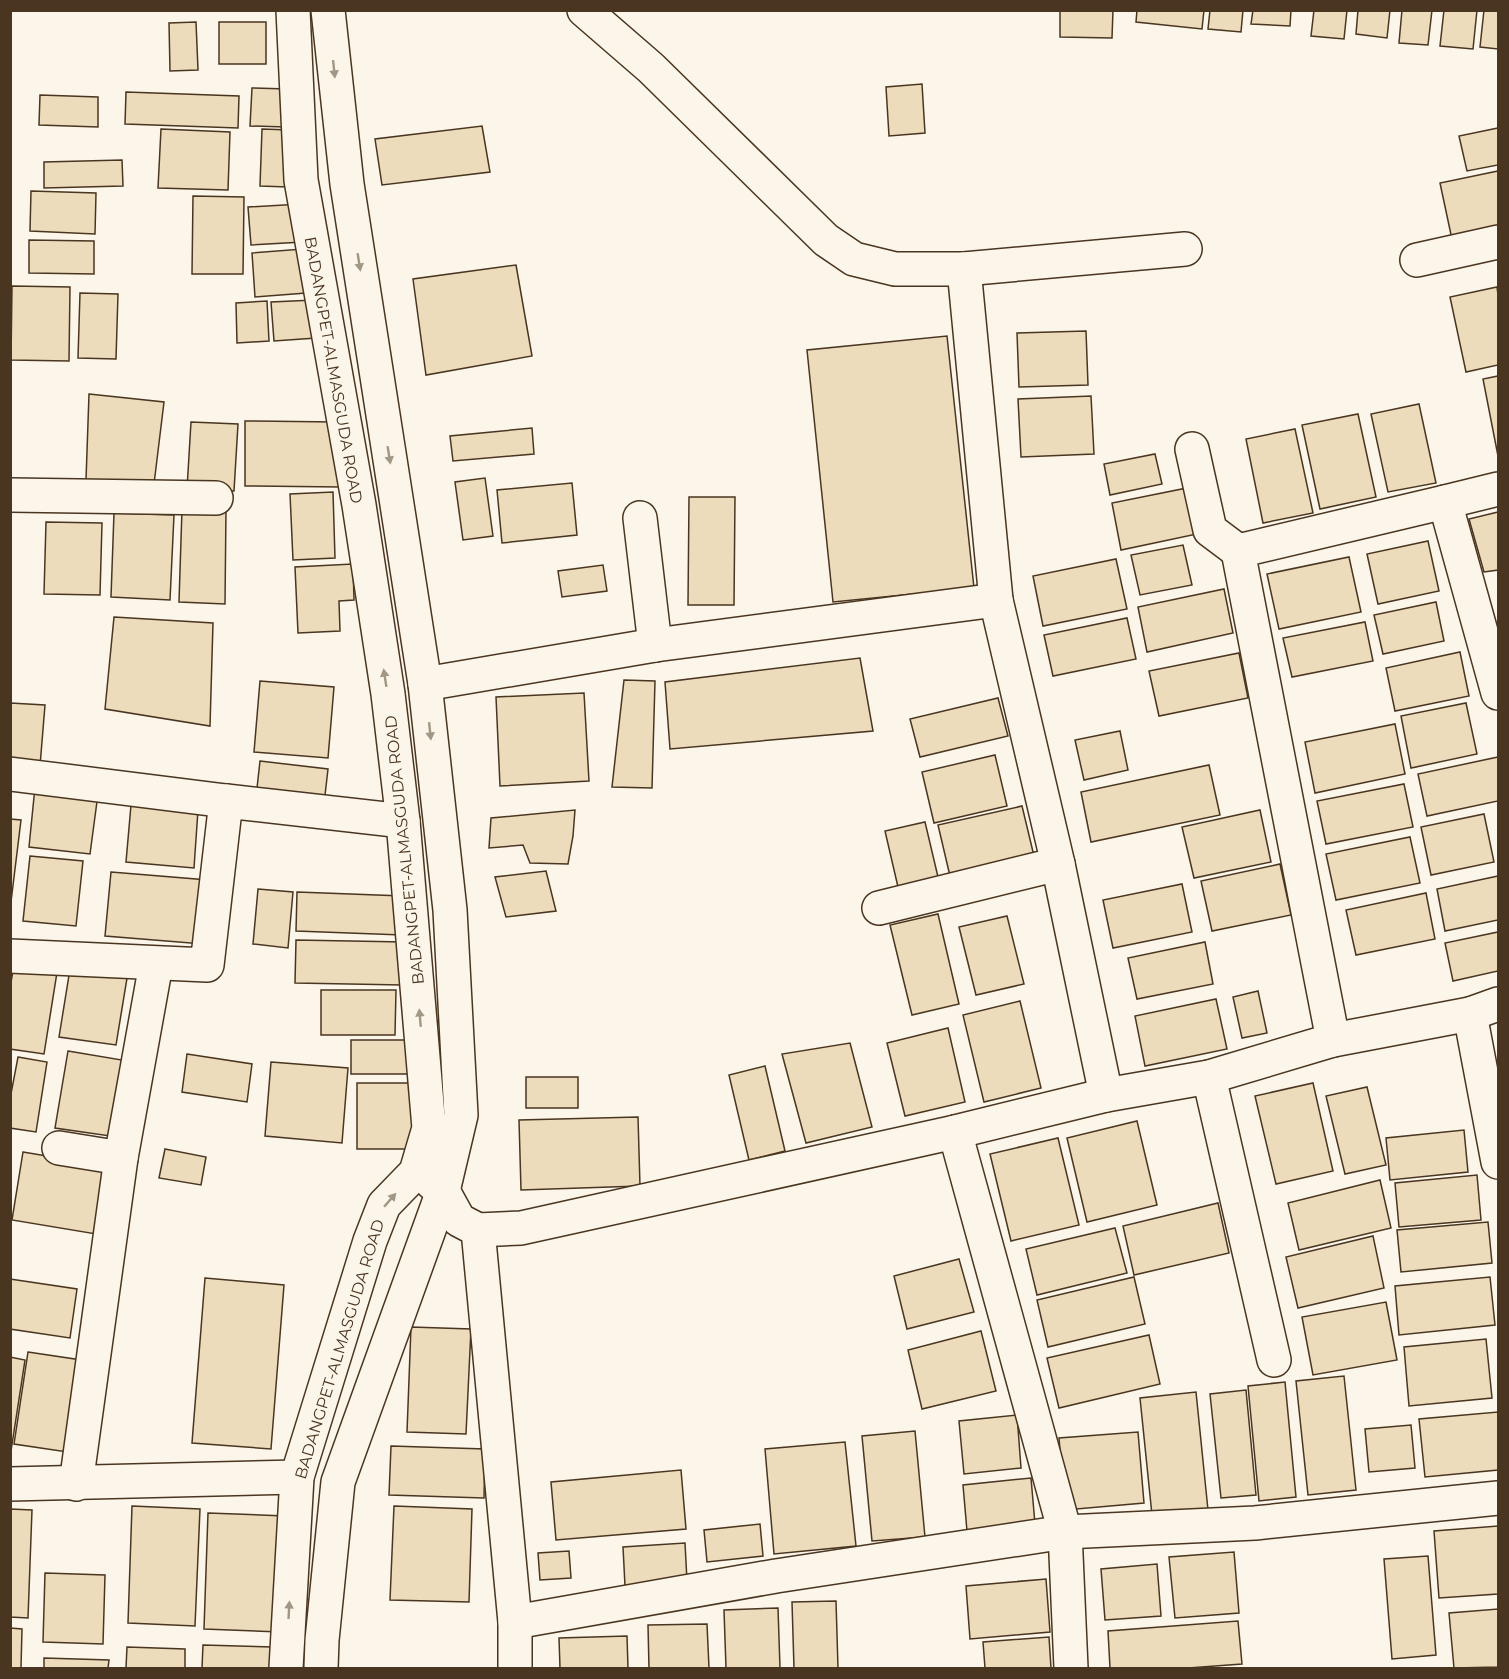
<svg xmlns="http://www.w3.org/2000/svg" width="1509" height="1679" viewBox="0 0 1509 1679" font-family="Montserrat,sans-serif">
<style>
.building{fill:#ecdcbc;stroke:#4a3520;stroke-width:1.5}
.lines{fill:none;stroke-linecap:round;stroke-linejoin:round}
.minor-casing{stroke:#4a3520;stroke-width:36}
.minor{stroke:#fbf6e9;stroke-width:33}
.oneway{fill:#a29684}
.labels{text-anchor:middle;stroke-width:4.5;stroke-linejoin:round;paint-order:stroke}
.street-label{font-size:16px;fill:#4a3520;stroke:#fbf6e9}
</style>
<rect width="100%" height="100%" fill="#fbf6e9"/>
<!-- building -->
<g class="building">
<polygon points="1060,10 1113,10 1112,38 1060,37"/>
<polygon points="1137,10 1204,10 1202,29 1136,22"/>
<polygon points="1210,10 1243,10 1241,32 1208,29"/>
<polygon points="1253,10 1291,10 1290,26 1251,24"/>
<polygon points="1314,10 1347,10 1344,39 1311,36"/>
<polygon points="1358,10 1390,10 1387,38 1356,34"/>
<polygon points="1402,10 1432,10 1428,45 1399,43"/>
<polygon points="1444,10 1477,10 1473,49 1440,46"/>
<polygon points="1484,10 1498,10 1498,49 1480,47"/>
<polygon points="196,22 198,70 170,71 169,23"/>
<rect x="219" y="22" width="47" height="42"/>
<polygon points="922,84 925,133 889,136 886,87"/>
<polygon points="252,88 287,89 286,127 250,126"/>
<polygon points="126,92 239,96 238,128 125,124"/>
<polygon points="40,95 98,97 98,127 39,125"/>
<polygon points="482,126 490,172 382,185 375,139"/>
<polygon points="1498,128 1498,165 1467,171 1459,136"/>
<polygon points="161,129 230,132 228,190 158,188"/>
<polygon points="262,129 290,130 288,187 260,186"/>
<polygon points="122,160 123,186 44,188 44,162"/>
<polygon points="1498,171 1498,235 1453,244 1440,183"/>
<polygon points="31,191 96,193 95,234 30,231"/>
<polygon points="193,196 244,197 243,274 192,274"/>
<polygon points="301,204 303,242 251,245 248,207"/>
<polygon points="29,240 94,241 94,274 29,273"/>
<polygon points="303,249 306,293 255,297 252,253"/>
<polygon points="516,265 532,356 426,375 413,279"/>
<polygon points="12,286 70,287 69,361 11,360"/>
<polygon points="1497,287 1498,295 1498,365 1466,372 1450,297"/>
<polygon points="80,293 118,294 116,359 78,358"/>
<polygon points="314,300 316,338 274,341 271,302"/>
<polygon points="267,301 269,341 237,343 236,303"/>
<polygon points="1086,331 1088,385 1019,387 1017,333"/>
<polygon points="947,336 974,588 833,602 807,350"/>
<polygon points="1498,376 1498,456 1483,379"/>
<polygon points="89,394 164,402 154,484 86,480"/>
<polygon points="1091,396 1094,454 1021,457 1018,399"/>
<polygon points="1419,404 1436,483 1388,492 1371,414"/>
<polygon points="1358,414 1376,497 1320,509 1302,425"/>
<polygon points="245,421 336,422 341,487 245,486"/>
<polygon points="191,422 238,424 234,491 187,489"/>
<polygon points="532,428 534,454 453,461 450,436"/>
<polygon points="1295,429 1313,513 1263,523 1246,439"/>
<polygon points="1155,454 1162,484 1110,495 1104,464"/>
<polygon points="485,478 493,536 463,540 455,482"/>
<polygon points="572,483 577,535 502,543 497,490"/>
<polygon points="1187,488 1197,534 1121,550 1112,503"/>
<polygon points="333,492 335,558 293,560 290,494"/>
<polygon points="689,497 735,497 734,605 688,605"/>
<polygon points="182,509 226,509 225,604 179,602"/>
<polygon points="1498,512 1498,570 1484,572 1469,519"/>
<polygon points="114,513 174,515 170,600 111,597"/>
<polygon points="46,522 102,523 100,595 44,594"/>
<polygon points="1428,541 1439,591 1378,604 1367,554"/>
<polygon points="1183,545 1192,585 1140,595 1131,555"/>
<polygon points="1349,557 1361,612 1279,629 1267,574"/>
<polygon points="1116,559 1127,609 1043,626 1033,576"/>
<polygon points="353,564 354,600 339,601 340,631 298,633 295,567"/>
<polygon points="603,565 607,591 562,597 558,571"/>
<polygon points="1224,589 1233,633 1147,652 1138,607"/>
<polygon points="1436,602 1444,641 1383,654 1374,615"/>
<polygon points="114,617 213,623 210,726 105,709"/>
<polygon points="1127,618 1136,659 1053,676 1044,635"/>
<polygon points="1365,622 1373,661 1292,677 1283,638"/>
<polygon points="1460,652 1469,696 1395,711 1386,668"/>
<polygon points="1239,653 1248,698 1159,716 1149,671"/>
<polygon points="860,658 873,731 670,749 665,682"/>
<polygon points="624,680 655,681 652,788 612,787"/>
<polygon points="260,681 334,687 328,758 254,752"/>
<polygon points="584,693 589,781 500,786 496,697"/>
<polygon points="998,698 1008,736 920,757 910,719"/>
<polygon points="10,703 45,705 40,766 10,764"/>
<polygon points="1466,703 1477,754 1411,768 1401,716"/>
<polygon points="1395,724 1405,774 1315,793 1305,742"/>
<polygon points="1120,731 1128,770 1084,780 1075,740"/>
<polygon points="995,755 1007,806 934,823 922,772"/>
<polygon points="1498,757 1498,801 1427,816 1418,774"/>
<polygon points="260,761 328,769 324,804 256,797"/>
<polygon points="1209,765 1220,815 1091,842 1081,792"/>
<polygon points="1404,784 1413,827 1326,844 1317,801"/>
<polygon points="35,787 98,794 90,854 29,847"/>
<polygon points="131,805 198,810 194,868 126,862"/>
<polygon points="1022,806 1034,856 950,876 938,825"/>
<polygon points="575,810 573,836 568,864 530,863 523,845 489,848 491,818"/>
<polygon points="1260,810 1271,862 1194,878 1182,827"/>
<polygon points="1484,814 1494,862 1431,875 1421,827"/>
<polygon points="10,819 21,820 10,910"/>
<polygon points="925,822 938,877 898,887 885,831"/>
<polygon points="1410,837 1420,883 1336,900 1326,854"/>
<polygon points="30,856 83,861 76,926 23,921"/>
<polygon points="1280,864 1291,915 1212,931 1201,881"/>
<polygon points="546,871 556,911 506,917 495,877"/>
<polygon points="111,872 208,880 203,944 105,936"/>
<polygon points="1498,876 1498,920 1445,931 1437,889"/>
<polygon points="1182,884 1192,932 1113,948 1103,900"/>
<polygon points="258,889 293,892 288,948 253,944"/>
<polygon points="297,892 403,896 402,935 296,931"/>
<polygon points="1426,893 1435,939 1356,955 1346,910"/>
<polygon points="938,914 959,1004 912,1015 890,925"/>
<polygon points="1007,916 1024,984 976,995 959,927"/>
<polygon points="1498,932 1498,971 1453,981 1445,943"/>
<polygon points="296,940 404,942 403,985 295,983"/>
<polygon points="1205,942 1213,984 1137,999 1128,958"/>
<polygon points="15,959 58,966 44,1054 10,1049 10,988"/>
<polygon points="71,963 128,972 116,1045 59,1037"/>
<polygon points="321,990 396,990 395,1035 321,1035"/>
<polygon points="1258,991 1267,1033 1242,1038 1233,997"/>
<polygon points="1216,999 1227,1049 1145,1066 1135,1016"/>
<polygon points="1020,1001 1041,1088 984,1102 963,1015"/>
<polygon points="948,1028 965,1102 905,1116 887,1043"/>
<rect x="351" y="1040" width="62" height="34"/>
<polygon points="850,1043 872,1127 806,1143 782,1054"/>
<polygon points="68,1051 122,1060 110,1136 55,1128"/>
<polygon points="187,1054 252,1064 247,1102 182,1092"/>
<polygon points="18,1057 47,1062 36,1132 10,1128 10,1099"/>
<polygon points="271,1062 348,1068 342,1143 265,1136"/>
<polygon points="765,1066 785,1151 749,1160 729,1075"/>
<rect x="526" y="1077" width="52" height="31"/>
<rect x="357" y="1083" width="60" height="66"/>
<polygon points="1313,1083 1333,1171 1276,1184 1255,1096"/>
<polygon points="1367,1087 1386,1165 1345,1174 1326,1096"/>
<polygon points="638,1117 640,1186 521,1190 519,1120"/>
<polygon points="1137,1121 1157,1205 1087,1222 1067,1138"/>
<polygon points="1464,1130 1468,1172 1390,1180 1386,1138"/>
<polygon points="1058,1138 1079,1225 1011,1241 990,1154"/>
<polygon points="165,1149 206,1157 201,1185 159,1178"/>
<polygon points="23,1152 107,1166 96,1234 12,1220"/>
<polygon points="1477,1175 1481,1220 1399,1227 1395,1183"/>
<polygon points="1380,1180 1391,1228 1299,1250 1288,1203"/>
<polygon points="1218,1203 1229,1253 1134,1275 1123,1226"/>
<polygon points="1488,1222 1492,1263 1401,1272 1397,1230"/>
<polygon points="1115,1228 1127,1273 1037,1295 1026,1249"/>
<polygon points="1373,1236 1384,1288 1298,1308 1286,1257"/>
<polygon points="959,1259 974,1312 907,1329 894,1276"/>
<polygon points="1134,1277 1145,1324 1048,1347 1037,1300"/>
<polygon points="1490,1277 1495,1325 1399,1335 1395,1286"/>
<polygon points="205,1278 284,1285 271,1449 192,1443"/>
<polygon points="10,1279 77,1289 70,1338 10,1329"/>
<polygon points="1386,1302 1397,1360 1313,1375 1302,1317"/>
<polygon points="411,1327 471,1329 466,1434 407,1432"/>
<polygon points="981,1331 996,1391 922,1409 908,1350"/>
<polygon points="1149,1335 1160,1384 1059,1408 1047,1358"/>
<polygon points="1486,1339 1492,1398 1409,1406 1404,1347"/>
<polygon points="28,1352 88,1361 74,1453 14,1444"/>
<polygon points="10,1357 25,1360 11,1451 10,1450"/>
<polygon points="1344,1376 1356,1490 1308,1495 1296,1381"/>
<polygon points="1285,1382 1296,1497 1259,1501 1248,1386"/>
<polygon points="1246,1390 1256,1495 1221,1498 1210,1394"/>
<polygon points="1196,1392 1208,1510 1152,1515 1140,1398"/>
<polygon points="1498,1412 1498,1470 1425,1477 1419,1419"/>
<polygon points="1017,1415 1021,1468 964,1474 959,1421"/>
<polygon points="1411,1425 1415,1468 1369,1472 1365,1429"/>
<polygon points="915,1431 925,1537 872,1541 862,1436"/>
<polygon points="1138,1432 1144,1503 1065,1510 1059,1438"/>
<polygon points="845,1442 856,1546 774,1554 765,1449"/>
<polygon points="391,1446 485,1449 484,1498 389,1495"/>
<polygon points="681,1470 686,1529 556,1540 551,1482"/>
<polygon points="1031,1478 1035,1524 967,1531 963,1485"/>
<polygon points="132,1506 200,1509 195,1626 128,1623"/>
<polygon points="394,1506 472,1509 469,1602 390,1600"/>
<polygon points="10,1509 32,1510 28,1618 10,1617"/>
<polygon points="208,1513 285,1516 280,1632 204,1629"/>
<polygon points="760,1524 763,1556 707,1562 704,1530"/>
<polygon points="1498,1526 1498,1594 1439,1598 1434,1531"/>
<polygon points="685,1543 687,1581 625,1586 623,1547"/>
<polygon points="569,1551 571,1578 540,1580 538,1553"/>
<polygon points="1234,1552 1239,1613 1175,1618 1169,1557"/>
<polygon points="1428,1556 1436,1655 1392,1659 1384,1559"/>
<polygon points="1157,1564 1161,1616 1105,1620 1101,1569"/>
<polygon points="45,1573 105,1575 103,1644 43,1642"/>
<polygon points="1046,1579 1050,1632 970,1639 966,1586"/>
<polygon points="836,1601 838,1668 794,1668 792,1602"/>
<polygon points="778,1608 780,1668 726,1668 724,1610"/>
<polygon points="1498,1609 1498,1667 1454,1668 1449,1613"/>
<polygon points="1238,1621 1242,1664 1188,1668 1110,1668 1108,1631"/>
<polygon points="707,1624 709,1668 649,1668 648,1625"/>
<polygon points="10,1628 22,1629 21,1668 10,1668"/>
<polygon points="627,1636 628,1668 560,1668 559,1638"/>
<polygon points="1049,1637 1051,1668 985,1668 983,1642"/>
<polygon points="203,1645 273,1647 273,1668 202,1668"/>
<polygon points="127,1647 185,1649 185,1668 126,1668"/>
<polygon points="44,1658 109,1660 108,1668 44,1668"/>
</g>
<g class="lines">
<defs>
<g id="minor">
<polyline points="584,10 651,68 826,240 854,259 895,269 964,269 1185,249"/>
<polyline points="1417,260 1498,242"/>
<polyline points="964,269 996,600 1058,864 1106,1095"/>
<polyline points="1192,449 1210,530 1238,551"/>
<polyline points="1498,489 1445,502 1498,693"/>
<polyline points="10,495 216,498"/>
<polyline points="640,518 655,645"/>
<polyline points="425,684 655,645 996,600"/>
<polyline points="10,774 226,801"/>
<polyline points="879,908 1058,864"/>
<polyline points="10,956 207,965 226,801 403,821"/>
<polyline points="1470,1014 1498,1162"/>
<polyline points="1333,1040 1238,551 1445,502"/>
<polyline points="1209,1077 1274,1360"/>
<polyline points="59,1148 121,1158 76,1484"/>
<polyline points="121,1158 156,964"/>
<polyline points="432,1183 443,1191 459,1220 478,1230 515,1622 515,1668"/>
<polyline points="478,1230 521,1228 955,1132"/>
<polyline points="10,1484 297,1477"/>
<polyline points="515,1622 776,1576 1065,1532 1255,1523 1498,1498"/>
<polyline points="286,1668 297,1477 370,1241 384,1205 416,1172 429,1128 403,821 388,694 359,505 301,180 293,10"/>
<polyline points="321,1668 322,1640 338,1482 443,1191 461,1115 450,910 425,684 347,184 328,10"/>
<polyline points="1071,1668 1065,1532 955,1132 1106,1095 1209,1077 1333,1040 1470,1014 1498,1004"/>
</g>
</defs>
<!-- minor casing -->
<use href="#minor" class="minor-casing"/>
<!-- minor -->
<use href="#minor" class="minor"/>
</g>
<!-- one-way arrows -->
<defs><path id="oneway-solid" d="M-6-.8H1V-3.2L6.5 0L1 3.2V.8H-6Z" transform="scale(1.5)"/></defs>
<g class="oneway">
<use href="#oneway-solid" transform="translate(334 69) rotate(84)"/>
<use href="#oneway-solid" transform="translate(359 262) rotate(81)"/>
<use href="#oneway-solid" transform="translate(389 455) rotate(81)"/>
<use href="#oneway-solid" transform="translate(385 678) rotate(-99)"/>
<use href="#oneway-solid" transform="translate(430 731) rotate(84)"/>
<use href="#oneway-solid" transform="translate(420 1018) rotate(-95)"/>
<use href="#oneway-solid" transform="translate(390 1200) rotate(-49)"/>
<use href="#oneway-solid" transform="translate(289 1610) rotate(-87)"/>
</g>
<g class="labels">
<!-- street labels -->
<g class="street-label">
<text transform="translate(334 370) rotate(80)" y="6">BADANGPET-ALMASGUDA ROAD</text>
<text transform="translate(404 850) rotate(-96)" y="6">BADANGPET-ALMASGUDA ROAD</text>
<text transform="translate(339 1349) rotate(-73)" y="6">BADANGPET-ALMASGUDA ROAD</text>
</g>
</g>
<!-- border -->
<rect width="1509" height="1679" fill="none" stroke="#4a3520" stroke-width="24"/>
</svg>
